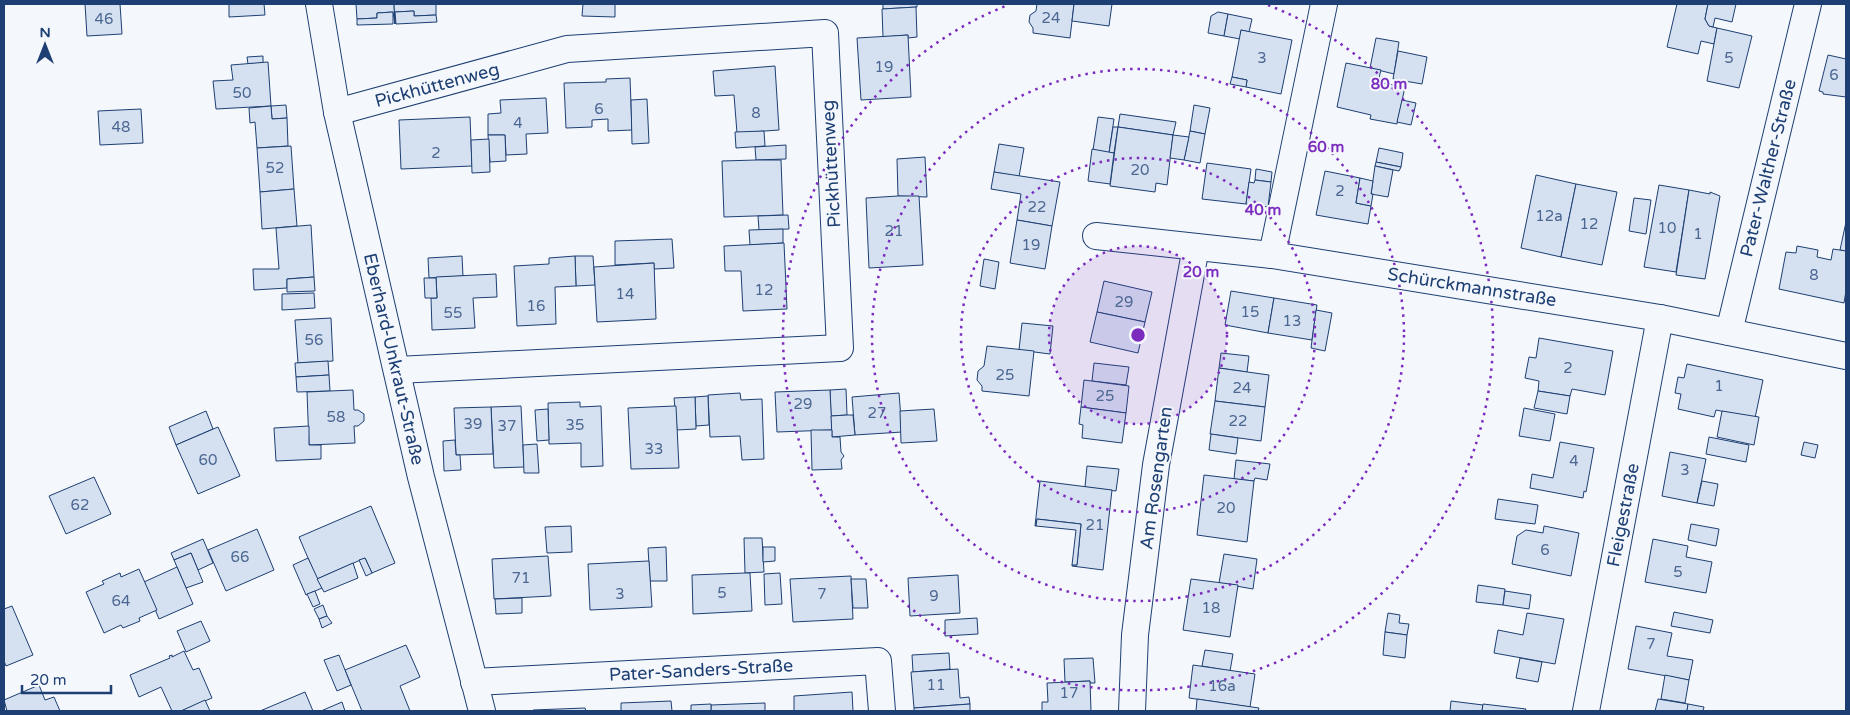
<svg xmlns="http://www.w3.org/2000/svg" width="1850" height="715" viewBox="0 0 1850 715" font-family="'Varela Round',sans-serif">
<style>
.building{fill:#d5e0f0;stroke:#1d3f73}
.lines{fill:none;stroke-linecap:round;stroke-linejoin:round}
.street-casing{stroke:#1d3f73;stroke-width:28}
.street{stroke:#f4f7fb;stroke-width:26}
.ring{fill:none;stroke:#7b2cbf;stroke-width:2.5;stroke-dasharray:2.5 5}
.labels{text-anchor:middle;stroke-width:4;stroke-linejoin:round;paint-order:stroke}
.number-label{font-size:15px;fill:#4b6792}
.street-label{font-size:18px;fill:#1d3f73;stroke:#f4f7fb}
.centre{fill:#7b2cbf;stroke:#f4f7fb;stroke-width:2.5}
.ring-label{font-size:15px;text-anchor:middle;font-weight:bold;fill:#7b2cbf;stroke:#f4f7fb;stroke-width:4;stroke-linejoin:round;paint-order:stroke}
</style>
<rect width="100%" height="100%" fill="#f4f7fb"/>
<!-- building -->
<g class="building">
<polygon points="85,4 120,4 122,34 87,36"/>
<polygon points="229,4 264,4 265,15 229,17"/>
<polygon points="356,4 394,4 395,24 393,12 377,13 377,18 357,19"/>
<polygon points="394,4 436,4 436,15 414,16 414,11 395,12 395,24"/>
<polygon points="583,4 615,4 615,17 582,16"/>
<polygon points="883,4 917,4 917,7 883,9"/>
<polygon points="1037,4 1074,4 1070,38 1033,33 1033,28 1029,22 1030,15 1036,11"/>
<polygon points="1074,4 1112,4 1109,26 1072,21"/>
<polygon points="1677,4 1708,4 1705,19 1709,26 1717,28 1714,44 1701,41 1698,54 1667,47"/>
<polygon points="1708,4 1736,4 1732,22 1715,18 1713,27 1709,26 1705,19"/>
<polygon points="916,7 917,37 908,38 908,35 883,37 882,9"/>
<polygon points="414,11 414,16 436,15 437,22 396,24 395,12"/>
<polygon points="393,12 393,24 357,25 357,19 377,18 377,13"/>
<polygon points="1218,12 1228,14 1224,36 1208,33 1211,16"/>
<polygon points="1228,14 1252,19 1249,32 1241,30 1240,39 1224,36"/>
<polygon points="1717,28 1752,36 1739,88 1707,81"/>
<polygon points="1241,30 1292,40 1281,94 1246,87 1247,80 1232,77"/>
<polygon points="908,35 911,97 861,100 857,38"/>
<polygon points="1376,38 1399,42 1394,74 1370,68"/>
<polygon points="1398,51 1427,57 1422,84 1393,79"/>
<polygon points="1828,55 1846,59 1846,97 1823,94 1823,92 1819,91"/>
<polygon points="263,56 263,63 248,64 247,57"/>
<polygon points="268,62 271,106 216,109 213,81 233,80 231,65"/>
<polygon points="1346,63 1381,70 1378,82 1405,87 1397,124 1370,119 1371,115 1337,107"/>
<polygon points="775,66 779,130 737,133 734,95 715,96 713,71"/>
<polygon points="1232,77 1247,80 1246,87 1230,84"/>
<polygon points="630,78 632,130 608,131 608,119 592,120 592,127 566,128 564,83 606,82 606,79"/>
<polygon points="546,98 548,133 526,134 527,154 506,155 505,135 488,135 488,114 501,113 500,100"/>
<polygon points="647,99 649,143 632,144 631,100"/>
<polygon points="1402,100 1416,103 1411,125 1397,122"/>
<polygon points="286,105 287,118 272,119 271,106"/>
<polygon points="1194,105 1210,108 1205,134 1190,131"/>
<polygon points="271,106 272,119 287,118 288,146 257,148 255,122 250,123 249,108"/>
<polygon points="141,109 143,143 100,145 98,111"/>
<polygon points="1120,114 1176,122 1173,135 1118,127"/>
<polygon points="470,117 472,166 401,169 399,120"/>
<polygon points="1098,117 1114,119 1109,153 1093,150"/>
<polygon points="1113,127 1118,127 1114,153 1109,153"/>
<polygon points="1118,127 1173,135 1167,185 1156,183 1155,192 1110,186"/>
<polygon points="764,131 765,146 736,148 735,132"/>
<polygon points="1190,131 1205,134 1200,163 1184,160"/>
<polygon points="488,135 505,135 506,161 490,162"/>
<polygon points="1173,135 1189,137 1184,160 1170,158"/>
<polygon points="489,139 490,172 472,173 471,140"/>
<polygon points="999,144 1024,148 1019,177 994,172"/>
<polygon points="786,145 786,159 756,160 755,147"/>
<polygon points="291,146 294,189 260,192 257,148"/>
<polygon points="1379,148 1403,153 1401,167 1376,162"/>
<polygon points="1092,149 1114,153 1110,184 1088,181"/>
<polygon points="925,157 927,197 898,196 897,159"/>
<polygon points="756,160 781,160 783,215 724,217 722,161"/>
<polygon points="1376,162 1401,167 1399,171 1375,166"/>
<polygon points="1207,163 1251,169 1246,204 1202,199"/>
<polygon points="1375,166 1393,170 1388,197 1371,194"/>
<polygon points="1256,169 1272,172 1271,182 1255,180"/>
<polygon points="1325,171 1360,178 1356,203 1371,206 1368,224 1316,215"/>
<polygon points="994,172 1060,182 1052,226 1017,220 1021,194 991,189"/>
<polygon points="1536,175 1576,184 1561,257 1521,248"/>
<polygon points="1360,178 1373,181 1371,194 1373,194 1371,206 1356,203"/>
<polygon points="1255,180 1271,182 1268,207 1246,204 1249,182 1254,183"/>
<polygon points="1576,184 1617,192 1602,265 1561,257"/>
<polygon points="1659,185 1689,190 1676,272 1644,267"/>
<polygon points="294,189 297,226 262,229 260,192"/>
<polygon points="1689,190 1710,194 1710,192 1720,196 1705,279 1676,275"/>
<polygon points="898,196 919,196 923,265 869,268 866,198"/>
<polygon points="1634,198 1651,200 1646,234 1629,231"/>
<polygon points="788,215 789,229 759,230 758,216"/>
<polygon points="1017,220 1052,226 1045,269 1010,263"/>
<polygon points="1846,222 1846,251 1840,250"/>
<polygon points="311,225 314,277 287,279 287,288 254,290 253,269 279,269 276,228"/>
<polygon points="783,229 783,243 750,245 749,230"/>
<polygon points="672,239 674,268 654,269 654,263 615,265 615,241"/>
<polygon points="784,243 787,309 743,311 741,271 725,271 724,246"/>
<polygon points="1797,246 1818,250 1817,257 1831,260 1833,249 1846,251 1846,291 1844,303 1779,289 1786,252 1796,253"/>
<polygon points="462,256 463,276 429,278 428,258"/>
<polygon points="575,256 593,256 595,285 576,286"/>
<polygon points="575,256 576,286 555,287 556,324 517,326 514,266 549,264 549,258"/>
<polygon points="984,259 999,262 995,289 980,286"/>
<polygon points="654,263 656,319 597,322 594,267"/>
<polygon points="496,274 497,297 473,298 475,328 432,330 431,298 437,298 436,277"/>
<polygon points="314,277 315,291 287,292 287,279"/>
<polygon points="424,278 436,278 437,298 425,298"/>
<polygon points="1104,281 1152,292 1145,322 1097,312"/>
<polygon points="1231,291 1274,298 1268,333 1225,325"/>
<polygon points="314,293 315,308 282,310 282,294"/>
<polygon points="1274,298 1317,305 1312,340 1268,333"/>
<polygon points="1316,310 1332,313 1325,351 1311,348"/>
<polygon points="1097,312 1145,322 1138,353 1090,342"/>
<polygon points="331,318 333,361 298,363 295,320"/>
<polygon points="1022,323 1053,326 1050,354 1019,350"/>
<polygon points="1539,338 1613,351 1605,395 1572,389 1570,396 1538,391 1539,381 1525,378 1529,357 1536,358"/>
<polygon points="987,346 1034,351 1029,396 982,391 982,386 977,380 978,371 984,366"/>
<polygon points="1221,353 1249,356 1247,372 1219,368"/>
<polygon points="328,361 329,375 296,377 295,363"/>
<polygon points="1094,363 1129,367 1126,385 1092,381"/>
<polygon points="1687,364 1763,380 1755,418 1716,410 1714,417 1678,409 1681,394 1675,393 1678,377 1684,378"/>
<polygon points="1219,368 1269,375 1265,407 1215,401"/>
<polygon points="329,375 330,391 297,392 296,377"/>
<polygon points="1084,380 1129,386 1126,413 1081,407"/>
<polygon points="846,389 847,415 831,416 830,390"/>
<polygon points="353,390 354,410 358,410 364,414 364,421 358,426 354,426 355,443 309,445 307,392"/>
<polygon points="830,390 832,430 777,432 775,392"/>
<polygon points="1538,391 1570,396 1567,414 1534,408"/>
<polygon points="740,393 741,400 762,399 764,459 742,460 740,436 710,437 708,395"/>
<polygon points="899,393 902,432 855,435 852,397"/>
<polygon points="708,396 709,425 696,426 695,397"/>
<polygon points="695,397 696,429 677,430 674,398"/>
<polygon points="1215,401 1265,407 1261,441 1210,434"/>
<polygon points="580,402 580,407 601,406 603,466 581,467 581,443 549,444 548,403"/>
<polygon points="521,406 524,467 494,468 491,407"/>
<polygon points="675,406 676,406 679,468 631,469 628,408"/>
<polygon points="491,407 493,454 456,455 454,408"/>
<polygon points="1081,407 1126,413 1122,443 1082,438 1083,425 1079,424"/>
<polygon points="1524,408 1555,414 1550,441 1519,436"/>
<polygon points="548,409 549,440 537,441 535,410"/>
<polygon points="934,409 937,441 901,443 900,411"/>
<polygon points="206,411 213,429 176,445 169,427"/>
<polygon points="1722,411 1759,417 1754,445 1717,437"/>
<polygon points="847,415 853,415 855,435 832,437 831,416"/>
<polygon points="309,426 309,445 321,445 321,459 276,461 274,428"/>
<polygon points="218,427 240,476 198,494 176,445"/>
<polygon points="811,430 832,430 832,437 840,437 841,452 844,456 841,460 842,469 812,470"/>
<polygon points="1211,434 1238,438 1236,454 1209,450"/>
<polygon points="1709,437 1749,445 1746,462 1706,454"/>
<polygon points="455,440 456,455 460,455 461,470 444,471 443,441"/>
<polygon points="1560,442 1594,448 1586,492 1584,491 1583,498 1530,488 1532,474 1553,478"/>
<polygon points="1804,442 1818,445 1815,458 1801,455"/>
<polygon points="537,444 539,473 524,473 523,445"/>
<polygon points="1670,452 1706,459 1697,503 1662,496"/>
<polygon points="1236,460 1270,464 1267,480 1255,478 1254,481 1234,479"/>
<polygon points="1087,466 1119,469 1116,491 1085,487"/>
<polygon points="1204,475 1254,481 1247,542 1197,535"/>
<polygon points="94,477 111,514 66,534 49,496"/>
<polygon points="1040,481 1112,490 1103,570 1072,566 1072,565 1077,565 1081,524 1037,519 1036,526 1035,526"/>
<polygon points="1702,481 1718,484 1714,506 1697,503"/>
<polygon points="1498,499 1538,505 1535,524 1495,519"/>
<polygon points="371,506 395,563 372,573 365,558 317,579 299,537"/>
<polygon points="1037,519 1081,524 1077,565 1072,565 1076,530 1036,526"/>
<polygon points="1691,524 1719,529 1716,546 1688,540"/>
<polygon points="571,526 572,552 547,553 545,527"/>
<polygon points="1544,526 1579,533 1571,576 1512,564 1517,536 1526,530 1543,533"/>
<polygon points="257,529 274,570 226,591 208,550"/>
<polygon points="744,538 762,538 764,572 745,573"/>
<polygon points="203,539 213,563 198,570 191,553 174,560 171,553"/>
<polygon points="1653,539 1688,546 1686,557 1712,562 1706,593 1645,582"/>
<polygon points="666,547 667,581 650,581 648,548"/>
<polygon points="763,547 775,547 775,561 763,562"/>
<polygon points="191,553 203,582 186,588 174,560"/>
<polygon points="1224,554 1257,559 1253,589 1219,583"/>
<polygon points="548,556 551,596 494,599 492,559"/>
<polygon points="308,558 322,588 306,595 293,565"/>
<polygon points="365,558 372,573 366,576 359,560"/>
<polygon points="648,561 649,561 652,607 590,610 588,564"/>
<polygon points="353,563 358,578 324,592 317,579"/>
<polygon points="177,567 193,604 159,619 144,582"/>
<polygon points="139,569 157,610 139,618 140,621 123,628 121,625 104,633 86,592 104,584 102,581 120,573 121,577"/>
<polygon points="745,573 750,573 752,611 693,614 692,575"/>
<polygon points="780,573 782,604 765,605 764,574"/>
<polygon points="958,575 960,613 910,616 908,578"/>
<polygon points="851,576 853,619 793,622 790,579"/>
<polygon points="851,579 866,579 868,608 853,608"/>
<polygon points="1191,579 1238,585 1230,637 1183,630"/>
<polygon points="1478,585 1505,589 1503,605 1476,602"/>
<polygon points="315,591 320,604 313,607 307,594"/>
<polygon points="1505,591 1531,595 1529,609 1503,605"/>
<polygon points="522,598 522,613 496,614 495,599"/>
<polygon points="323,605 327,616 319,619 314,609"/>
<polygon points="12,606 33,655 6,666 4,661 4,609"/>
<polygon points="1674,612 1713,620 1710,633 1671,626"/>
<polygon points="1388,613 1400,615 1399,623 1409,624 1407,635 1385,632"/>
<polygon points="1527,613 1564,619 1555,664 1494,653 1498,630 1523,635"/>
<polygon points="327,616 332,623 322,628 319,619"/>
<polygon points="977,618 978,634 945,636 945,620"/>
<polygon points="201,621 210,641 186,652 177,631"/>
<polygon points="1636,626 1672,633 1667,656 1693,660 1689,680 1628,669"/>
<polygon points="1385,632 1407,635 1405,658 1383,655"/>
<polygon points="406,645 420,677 400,686 410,711 362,711 345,670"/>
<polygon points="1205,650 1233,654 1230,671 1202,666"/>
<polygon points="184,651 193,670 199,668 212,698 181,711 172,711 161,687 139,697 130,675 170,658 169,656 172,655 172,657"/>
<polygon points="949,653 950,669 913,672 912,655"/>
<polygon points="339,655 351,685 337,691 324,660"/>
<polygon points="1093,658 1095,683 1090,683 1090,681 1065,682 1064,659"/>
<polygon points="1520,658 1542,662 1538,682 1516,678"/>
<polygon points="1193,665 1255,674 1250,707 1189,698"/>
<polygon points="958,669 960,698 969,697 970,704 914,708 911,672"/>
<polygon points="1665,675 1689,680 1685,703 1661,699"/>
<polygon points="1090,681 1091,711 1042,711 1042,702 1048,702 1047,683"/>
<polygon points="39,685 45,700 54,697 60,711 7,711 4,700"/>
<polygon points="305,692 313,711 260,711"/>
<polygon points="852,692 853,711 794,711 794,696"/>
<polygon points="1197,699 1259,708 1258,711 1196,711"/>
<polygon points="1658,699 1688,704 1687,711 1655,711"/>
<polygon points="205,700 210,711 181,711"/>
<polygon points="671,701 672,711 621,711 621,703"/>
<polygon points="1451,701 1483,705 1482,711 1450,711"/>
<polygon points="342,702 345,711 321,711"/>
<polygon points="765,703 765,711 711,711 711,705"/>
<polygon points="711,704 711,711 691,711 691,705"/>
<polygon points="970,704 970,711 914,711 914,708"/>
<polygon points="1483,704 1526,709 1525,711 1482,711"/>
<polygon points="1688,704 1704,707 1703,711 1687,711"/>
<polygon points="585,708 586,711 533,711 533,710"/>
</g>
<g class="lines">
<defs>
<g id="street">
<polyline points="319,4 337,112 421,477 482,711"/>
<polyline points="337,112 567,49 825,33 840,348 397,370"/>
<polyline points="1096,236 1272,255 1660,318 1846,356"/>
<polyline points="1272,255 1324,4"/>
<polyline points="1729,332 1808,4"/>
<polyline points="474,682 878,661 882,711"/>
<polyline points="1132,711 1135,635 1156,465 1196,247"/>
<polyline points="1586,711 1660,318"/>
</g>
</defs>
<!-- street casing -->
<use href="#street" class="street-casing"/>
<!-- street -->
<use href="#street" class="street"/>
</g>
<!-- distance rings -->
<circle cx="1138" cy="335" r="89" fill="#7b2cbf" fill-opacity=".12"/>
<g class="ring">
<circle cx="1138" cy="335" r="89"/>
<circle cx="1138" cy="335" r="177"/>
<circle cx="1138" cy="335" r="266"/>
<path d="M1268 5A355 355 0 1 1 1008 5"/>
</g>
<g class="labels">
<!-- number labels -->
<g class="number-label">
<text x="1051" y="23">24</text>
<text x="104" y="24">46</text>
<text x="1262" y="63">3</text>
<text x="1729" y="63">5</text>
<text x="884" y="72">19</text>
<text x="1834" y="80">6</text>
<text x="242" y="98">50</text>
<text x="599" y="114">6</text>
<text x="756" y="118">8</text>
<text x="518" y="128">4</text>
<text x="121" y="132">48</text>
<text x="436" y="158">2</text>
<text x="275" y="173">52</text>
<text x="1140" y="175">20</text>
<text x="1340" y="196">2</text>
<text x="1037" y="212">22</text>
<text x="1549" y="221">12a</text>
<text x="1589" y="229">12</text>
<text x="1667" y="233">10</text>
<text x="894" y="236">21</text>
<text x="1698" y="239">1</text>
<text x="1031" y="250">19</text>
<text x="1814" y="280">8</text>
<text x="764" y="295">12</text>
<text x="625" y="299">14</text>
<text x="1124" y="307">29</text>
<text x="536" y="311">16</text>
<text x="1250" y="317">15</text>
<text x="453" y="318">55</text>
<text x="1292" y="326">13</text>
<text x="314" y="345">56</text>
<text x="1568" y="373">2</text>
<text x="1005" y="380">25</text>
<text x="1719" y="391">1</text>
<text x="1242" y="393">24</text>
<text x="1105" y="401">25</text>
<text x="803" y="409">29</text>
<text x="877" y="418">27</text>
<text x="336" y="422">58</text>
<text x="1238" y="426">22</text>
<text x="473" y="429">39</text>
<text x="575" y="430">35</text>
<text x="507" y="431">37</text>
<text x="654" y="454">33</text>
<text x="208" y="465">60</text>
<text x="1574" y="466">4</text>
<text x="1685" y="475">3</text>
<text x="80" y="510">62</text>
<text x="1226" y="513">20</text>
<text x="1095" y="530">21</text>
<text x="1545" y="555">6</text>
<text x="240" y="562">66</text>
<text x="1678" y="577">5</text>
<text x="521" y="583">71</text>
<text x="722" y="598">5</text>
<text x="620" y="599">3</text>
<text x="822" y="599">7</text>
<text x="934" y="601">9</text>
<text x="121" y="606">64</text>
<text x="1211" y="613">18</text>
<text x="1651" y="649">7</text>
<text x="936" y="690">11</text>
<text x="1222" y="691">16a</text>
<text x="1069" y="698">17</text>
</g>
<!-- street labels -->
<g class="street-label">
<text transform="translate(437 85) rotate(-15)" y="6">Pickhüttenweg</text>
<text transform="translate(831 164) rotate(-93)" y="6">Pickhüttenweg</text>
<text transform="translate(1768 168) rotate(-76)" y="6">Pater-Walther-Straße</text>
<text transform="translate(1472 287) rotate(9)" y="6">Schürckmannstraße</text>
<text transform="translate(394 359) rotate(77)" y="6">Eberhard-Unkraut-Straße</text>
<text transform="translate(1156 478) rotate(-82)" y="6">Am Rosengarten</text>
<text transform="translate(1623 515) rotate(-79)" y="6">Fleigestraße</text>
<text transform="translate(701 670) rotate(-3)" y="6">Pater-Sanders-Straße</text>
</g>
</g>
<circle cx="1138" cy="335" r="8" class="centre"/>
<g class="ring-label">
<text x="1389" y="89">80 m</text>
<text x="1326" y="152">60 m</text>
<text x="1263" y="215">40 m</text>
<text x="1201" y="277">20 m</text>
</g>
<!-- border -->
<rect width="1850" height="715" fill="none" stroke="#1d3f73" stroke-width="10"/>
<!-- north arrow -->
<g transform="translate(45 45)" stroke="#f4f7fb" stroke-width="4" paint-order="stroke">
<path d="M0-4L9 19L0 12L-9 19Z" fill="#1d3f73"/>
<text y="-8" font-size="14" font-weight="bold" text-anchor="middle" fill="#1d3f73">N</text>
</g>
<!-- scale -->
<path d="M22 685v8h89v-8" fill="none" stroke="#1d3f73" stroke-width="2.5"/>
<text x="30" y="685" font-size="15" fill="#1d3f73" stroke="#f4f7fb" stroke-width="4" paint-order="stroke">20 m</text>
</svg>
